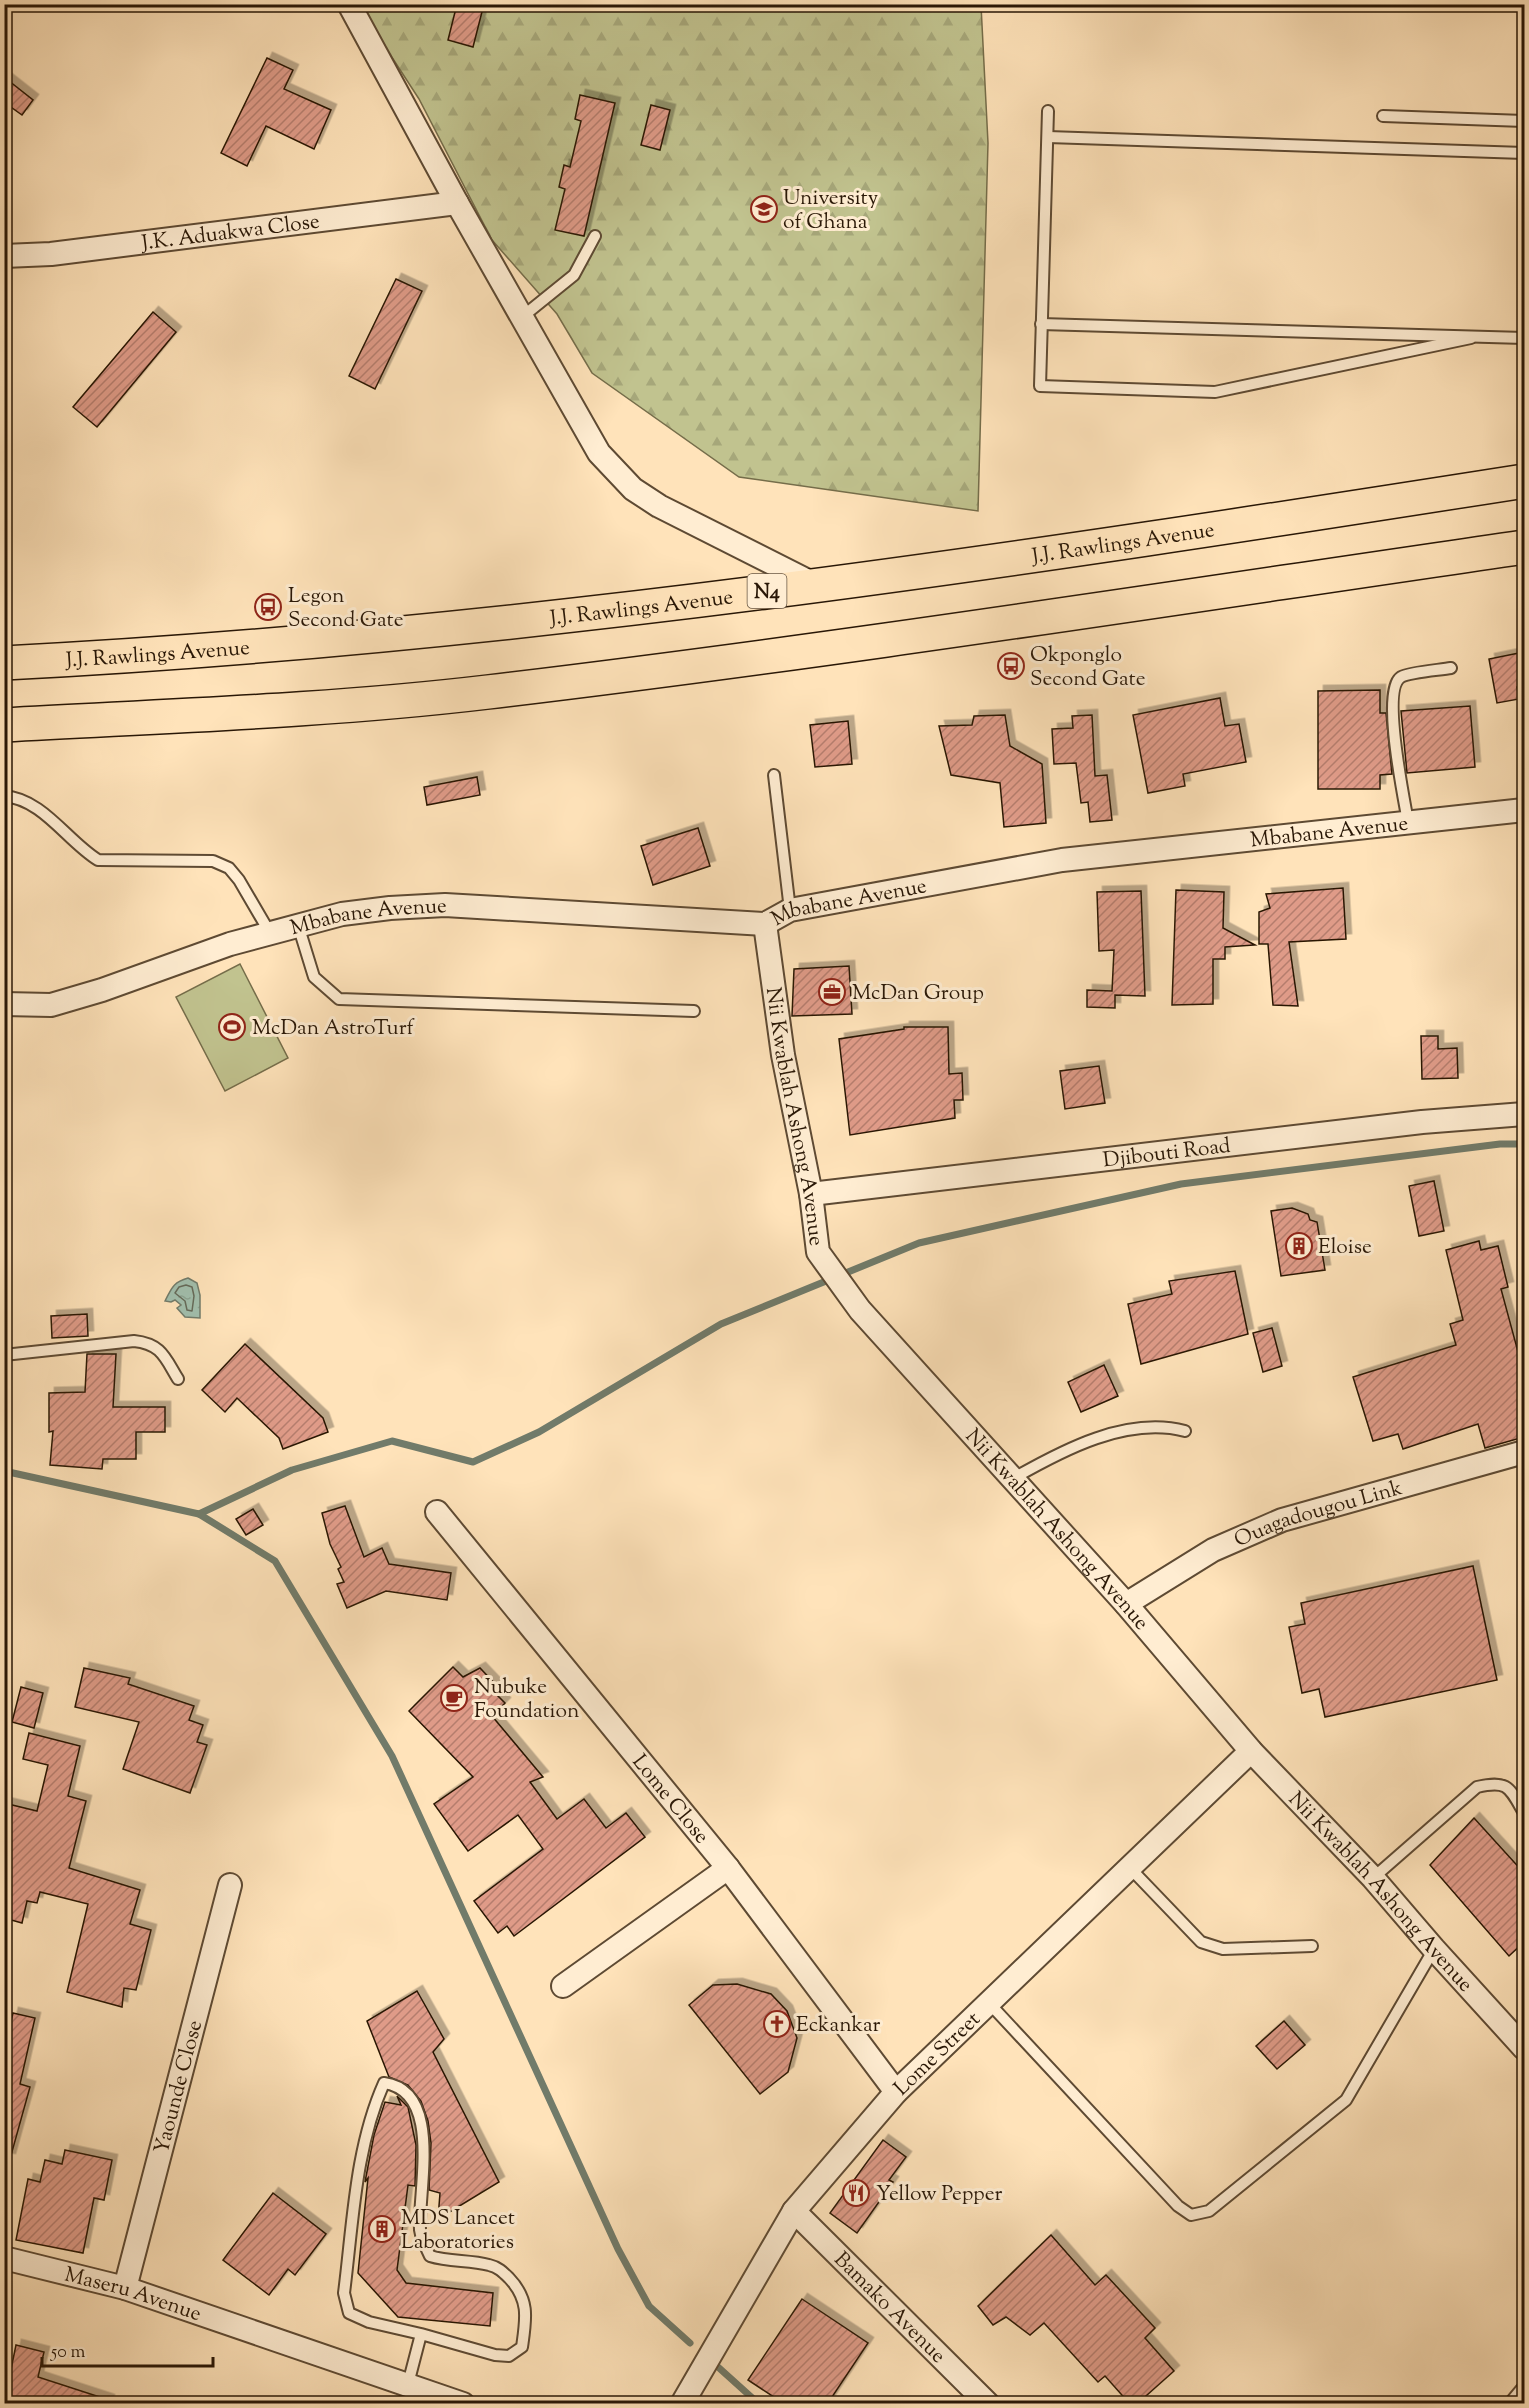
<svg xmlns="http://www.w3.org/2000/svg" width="1529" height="2408" viewBox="0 0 1529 2408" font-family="'Sorts Mill Goudy',serif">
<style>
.forest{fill:url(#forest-firs);stroke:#756d4a;stroke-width:1.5}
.garden{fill:#c1c38f;stroke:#756d4a;stroke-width:1.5}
.water{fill:url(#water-ripples);stroke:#717b6a;stroke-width:1.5}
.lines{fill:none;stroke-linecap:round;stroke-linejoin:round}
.shore{stroke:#656a59;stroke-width:1.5}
.stream{stroke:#717b6a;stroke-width:7}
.building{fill:url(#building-hatch);stroke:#291706;stroke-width:1.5;filter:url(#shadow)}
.lane-casing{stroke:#5e4a33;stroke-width:14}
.street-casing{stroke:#5e4a33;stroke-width:26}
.highway-casing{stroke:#291706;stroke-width:36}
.lane{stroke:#ffedd2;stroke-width:10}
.street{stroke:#ffedd2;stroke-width:22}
.highway{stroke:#ffe3ba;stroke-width:33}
.labels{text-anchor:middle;stroke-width:6;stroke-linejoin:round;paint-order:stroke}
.shield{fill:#ffedd2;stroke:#695743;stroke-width:1.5}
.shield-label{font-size:20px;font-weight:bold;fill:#291706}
.poi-label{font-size:21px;fill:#291706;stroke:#ffedd2;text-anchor:start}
.street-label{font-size:21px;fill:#291706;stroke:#ffedd2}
</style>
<defs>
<pattern id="forest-firs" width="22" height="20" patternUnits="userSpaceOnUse" patternTransform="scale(1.5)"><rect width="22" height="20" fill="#c1c38f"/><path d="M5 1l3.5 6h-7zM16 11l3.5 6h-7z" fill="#a6a77a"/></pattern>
<pattern id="water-ripples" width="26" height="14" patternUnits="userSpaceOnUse" patternTransform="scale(1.5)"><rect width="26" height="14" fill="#a1beac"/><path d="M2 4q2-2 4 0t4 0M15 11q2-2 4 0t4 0" fill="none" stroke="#8ba392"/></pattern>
<pattern id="building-hatch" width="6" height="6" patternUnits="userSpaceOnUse" patternTransform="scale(1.5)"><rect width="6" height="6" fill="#df9b88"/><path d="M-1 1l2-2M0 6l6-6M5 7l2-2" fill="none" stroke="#b57d6d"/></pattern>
<filter id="shadow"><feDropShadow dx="5.5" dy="-5.5" stdDeviation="0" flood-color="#0004"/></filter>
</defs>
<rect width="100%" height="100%" fill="#ffe3ba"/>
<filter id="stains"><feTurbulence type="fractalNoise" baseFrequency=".00333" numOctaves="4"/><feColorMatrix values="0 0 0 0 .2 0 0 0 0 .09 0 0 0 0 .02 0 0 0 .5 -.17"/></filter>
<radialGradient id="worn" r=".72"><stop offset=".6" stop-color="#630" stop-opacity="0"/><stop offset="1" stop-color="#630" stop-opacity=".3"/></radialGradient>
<!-- forest -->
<polygon class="forest" points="358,5 981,5 988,143 978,511 739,477 592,373 557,314 492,240 419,99"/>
<!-- garden -->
<polygon class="garden" points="240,964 288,1058 225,1091 176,997"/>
<!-- water -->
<path class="water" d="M188 1278 197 1283 200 1295V1318L185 1317 177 1308 181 1305 175 1300 171 1302 165 1301C172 1288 172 1283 188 1278Z"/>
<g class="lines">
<!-- shore -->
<polygon class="shore" points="186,1285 192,1287 194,1296 192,1311 187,1310 185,1301 175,1293 179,1287"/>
<!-- stream -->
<g class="stream">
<polyline points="4,1471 199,1514 292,1470 392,1441 473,1462 539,1432 721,1324 919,1243 1181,1184 1500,1144 1524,1144"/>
<polyline points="199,1514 275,1561 392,1756 618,2249 649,2306 690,2343"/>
<polyline points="718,2367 759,2404"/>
</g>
</g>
<!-- building -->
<g class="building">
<polygon points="457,4 484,4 473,47 448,40"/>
<polygon points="267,58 293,70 284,89 331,110 314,149 266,126 247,166 221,153"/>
<polygon points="4,77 33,100 22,115 4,102"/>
<polygon points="580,95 615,103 584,236 555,230 565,189 559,187 564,165 570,167 581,121 575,119"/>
<polygon points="651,105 670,110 660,150 641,145"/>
<polygon points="396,279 422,291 375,389 349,376"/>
<polygon points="153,312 176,332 97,427 73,407"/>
<polygon points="1524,652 1524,685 1517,687 1519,699 1497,703 1489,659"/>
<polygon points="1380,690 1380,713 1386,713 1392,774 1380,775 1380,789 1318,789 1318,691"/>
<polygon points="1220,698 1225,726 1239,724 1246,762 1183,774 1185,786 1148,793 1133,715"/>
<polygon points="1470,706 1475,767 1407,773 1401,711"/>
<polygon points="1005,715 1010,746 1042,764 1046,823 1004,827 1000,783 951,775 939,726 972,725 974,716"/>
<polygon points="1092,715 1095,776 1107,775 1112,820 1090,822 1088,802 1081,803 1076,763 1054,764 1052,729 1073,728 1072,716"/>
<polygon points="848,721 852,764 815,767 810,725"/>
<polygon points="477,777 480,795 427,805 424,787"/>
<polygon points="698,828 710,866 653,885 641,846"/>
<polygon points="1343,888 1346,939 1289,942 1298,1006 1273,1005 1268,944 1259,944 1259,912 1270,908 1266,894"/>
<polygon points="1176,890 1224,892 1223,928 1255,945 1225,947 1225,959 1213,959 1213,1004 1172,1005"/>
<polygon points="1141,891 1145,996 1115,995 1115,1008 1087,1007 1087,990 1112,991 1114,950 1099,951 1097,892"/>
<polygon points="849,966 852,1014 792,1016 794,969"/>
<polygon points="904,1027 948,1027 949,1074 962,1073 963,1100 954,1100 955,1118 850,1135 839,1039 904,1029"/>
<polygon points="1421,1036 1438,1036 1438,1049 1457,1048 1458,1078 1422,1079"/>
<polygon points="1099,1066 1105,1103 1065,1109 1060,1071"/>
<polygon points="1434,1181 1444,1231 1419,1236 1409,1186"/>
<polygon points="1292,1208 1308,1214 1310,1220 1317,1222 1325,1270 1281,1276 1271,1211"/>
<polygon points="1479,1241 1481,1250 1498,1246 1508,1287 1501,1289 1524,1374 1524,1437 1485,1448 1478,1424 1403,1449 1398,1434 1373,1441 1353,1377 1456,1345 1450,1324 1463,1320 1446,1250"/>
<polygon points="1235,1271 1248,1334 1141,1364 1128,1304 1172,1294 1169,1281"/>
<polygon points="87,1314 88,1336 52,1338 51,1316"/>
<polygon points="1272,1328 1282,1366 1263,1372 1253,1333"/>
<polygon points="245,1344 323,1418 328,1432 283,1449 279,1438 237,1398 225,1412 202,1390"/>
<polygon points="87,1354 116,1354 113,1407 165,1407 165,1432 136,1432 136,1459 103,1459 102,1469 50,1465 53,1431 49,1432 49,1393 85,1392"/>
<polygon points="1104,1365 1118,1396 1081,1412 1068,1382"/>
<polygon points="345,1506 364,1557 382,1548 389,1564 451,1573 447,1600 386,1591 347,1608 337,1584 344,1582 338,1569 341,1567 330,1544 322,1513"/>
<polygon points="253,1509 263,1525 246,1535 236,1519"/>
<polygon points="1473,1566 1497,1680 1325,1717 1319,1689 1302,1693 1289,1627 1305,1624 1301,1603"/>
<polygon points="453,1667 463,1677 480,1668 498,1687 495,1693 505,1703 492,1716 543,1777 530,1782 557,1819 584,1799 606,1828 626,1813 645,1837 514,1936 507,1926 498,1933 474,1901 543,1849 518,1815 468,1851 434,1804 473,1777 409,1711"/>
<polygon points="84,1668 130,1678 128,1684 194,1706 189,1720 203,1725 197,1742 207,1745 190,1793 123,1769 139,1722 75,1707"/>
<polygon points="21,1687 43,1693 34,1728 12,1722"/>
<polygon points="29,1733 80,1746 68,1796 86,1801 69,1868 140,1890 130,1924 151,1930 136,1990 124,1988 122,2007 67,1992 88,1904 40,1892 37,1903 27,1901 22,1923 4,1918 4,1803 37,1811 48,1765 23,1759"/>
<polygon points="1474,1818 1524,1873 1524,1942 1509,1956 1430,1865"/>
<polygon points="737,1984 771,1994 787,2011 797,2038 788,2072 760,2094 689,2005 713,1985"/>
<polygon points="417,1991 444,2039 433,2052 499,2182 438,2219 440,2193 429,2190 431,2143 428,2121 421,2101 408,2085 389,2077 367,2021"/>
<polygon points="13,2013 35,2018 20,2084 30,2087 10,2159 4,2158 4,2050"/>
<polygon points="1284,2021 1305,2045 1277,2069 1256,2046"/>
<polygon points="397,2096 408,2107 416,2145 415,2186 408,2185 397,2270 406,2283 493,2293 490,2326 398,2317 358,2273 368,2178 365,2182 374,2135 385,2102 401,2105"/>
<polygon points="883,2140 906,2157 889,2180 893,2182 857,2233 830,2213"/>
<polygon points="65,2150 112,2160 104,2200 94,2198 83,2253 16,2240 28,2179 40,2182 45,2160 62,2164"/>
<polygon points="273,2193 326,2234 295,2275 288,2269 269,2295 223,2260"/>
<polygon points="1051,2235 1095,2285 1106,2275 1155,2328 1145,2338 1174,2371 1138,2403 1129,2403 1105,2376 1098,2382 1044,2323 1030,2335 1006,2317 993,2325 978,2306"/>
<polygon points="802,2299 868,2343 828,2403 783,2403 748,2380"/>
<polygon points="16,2345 44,2352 38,2377 109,2400 108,2403 4,2403"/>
</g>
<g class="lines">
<defs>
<g id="lane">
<polyline points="1048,111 1040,386 1215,392 1471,338"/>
<polyline points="1383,116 1524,121"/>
<polyline points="1048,137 1524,153"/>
<polyline points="522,317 574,275 595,236"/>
<polyline points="1041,324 1524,338"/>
<polyline points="774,775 790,910"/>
<path d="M4 796C43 799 67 841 98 860L213 861 229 868 239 880 270 933"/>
<path d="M1408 822C1404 798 1381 690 1401 677 1410 672 1440 670 1451 668"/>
<polyline points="298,925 314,977 339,999 694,1011"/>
<path d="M4 1355 134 1341C162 1344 165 1358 178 1379"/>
<path d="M1014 1478C1063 1450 1127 1416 1185 1431"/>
<polyline points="1130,1868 1201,1942 1223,1949 1312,1946"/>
<path d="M1373 1878 1477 1787C1508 1780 1509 1787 1524 1813"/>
<polyline points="989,2003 1178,2206 1191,2215 1209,2211 1346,2100 1434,1949"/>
<path d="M408 2384 421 2334 495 2355 509 2356 522 2347C526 2319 530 2300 509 2278 503 2272 498 2267 489 2265 469 2260 449 2262 430 2256 426 2248 421 2238 420 2230 418 2189 443 2091 384 2083 355 2148 353 2223 344 2293L349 2313 369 2322 421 2334"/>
<polyline points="1509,2404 1524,2386"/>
</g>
<g id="street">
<polyline points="349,4 457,203 599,453 633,489 659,506 816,585"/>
<path id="s1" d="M4 256 51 254 457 203"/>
<path id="s2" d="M765 924 783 1055 811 1194 818 1252 860 1310 1126 1604 1251 1751 1373 1878 1434 1949 1524 2048"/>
<path id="s3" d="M4 1004 51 1005 102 990 230 944 342 914 390 908 445 905 765 924 790 910 1062 860 1524 810"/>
<path id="s4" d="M811 1194 1422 1122 1524 1114"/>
<path id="s5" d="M437 1512 728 1868 896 2092"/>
<path id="s6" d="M1126 1604 1213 1550 1282 1520 1524 1452"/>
<polyline points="563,1986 728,1868"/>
<path id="s7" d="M794 2211 988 2404"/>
<path id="s8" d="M4 2258 125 2288 463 2404"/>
<path id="s9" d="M125 2288 230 1885"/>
<path id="s10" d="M682 2404 794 2211 896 2092 1251 1751"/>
</g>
<g id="highway">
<path id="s11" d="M4 663C515 637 1020 560 1524 481"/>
<path d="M4 725C165 716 328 711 488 692 834 651 1179 597 1524 547"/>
</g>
</defs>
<!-- lane casing -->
<use href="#lane" class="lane-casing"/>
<!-- street casing -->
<use href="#street" class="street-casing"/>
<!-- highway casing -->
<use href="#highway" class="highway-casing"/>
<!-- lane -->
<use href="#lane" class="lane"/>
<!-- street -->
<use href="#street" class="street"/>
<!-- highway -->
<use href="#highway" class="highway"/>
</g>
<!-- icons -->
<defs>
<symbol id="university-ring" viewBox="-11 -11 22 22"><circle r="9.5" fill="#ffedd2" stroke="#8f2418" stroke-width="1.5"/><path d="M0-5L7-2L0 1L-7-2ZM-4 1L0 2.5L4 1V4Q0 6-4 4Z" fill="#8f2418"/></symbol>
<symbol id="bus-ring" viewBox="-11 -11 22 22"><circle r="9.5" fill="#ffedd2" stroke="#8f2418" stroke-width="1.5"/><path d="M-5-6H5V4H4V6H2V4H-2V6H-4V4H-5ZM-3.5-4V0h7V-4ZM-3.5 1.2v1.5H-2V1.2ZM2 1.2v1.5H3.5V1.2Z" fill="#8f2418"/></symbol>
<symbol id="office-ring" viewBox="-11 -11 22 22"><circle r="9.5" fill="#ffedd2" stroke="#8f2418" stroke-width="1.5"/><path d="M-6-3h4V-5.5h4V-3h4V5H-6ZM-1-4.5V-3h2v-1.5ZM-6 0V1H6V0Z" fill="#8f2418"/></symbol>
<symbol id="stadium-ring" viewBox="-11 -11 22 22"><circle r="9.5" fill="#ffedd2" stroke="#8f2418" stroke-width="1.5"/><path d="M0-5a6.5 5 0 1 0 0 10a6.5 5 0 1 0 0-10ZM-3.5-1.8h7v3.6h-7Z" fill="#8f2418"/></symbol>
<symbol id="building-ring" viewBox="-11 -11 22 22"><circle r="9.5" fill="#ffedd2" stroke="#8f2418" stroke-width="1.5"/><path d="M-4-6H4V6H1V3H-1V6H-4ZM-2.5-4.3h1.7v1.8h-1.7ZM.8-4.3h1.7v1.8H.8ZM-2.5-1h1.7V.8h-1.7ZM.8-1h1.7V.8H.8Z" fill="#8f2418"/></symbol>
<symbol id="cafe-ring" viewBox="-11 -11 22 22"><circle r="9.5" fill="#ffedd2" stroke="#8f2418" stroke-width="1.5"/><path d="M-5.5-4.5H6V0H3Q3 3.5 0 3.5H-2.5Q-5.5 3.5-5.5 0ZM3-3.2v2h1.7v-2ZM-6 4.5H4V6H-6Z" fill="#8f2418"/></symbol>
<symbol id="church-ring" viewBox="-11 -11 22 22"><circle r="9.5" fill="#ffedd2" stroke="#8f2418" stroke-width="1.5"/><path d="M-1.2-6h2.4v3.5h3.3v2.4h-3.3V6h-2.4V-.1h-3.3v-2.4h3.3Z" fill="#8f2418"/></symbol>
<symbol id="restaurant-ring" viewBox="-11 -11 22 22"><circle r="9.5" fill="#ffedd2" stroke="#8f2418" stroke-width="1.5"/><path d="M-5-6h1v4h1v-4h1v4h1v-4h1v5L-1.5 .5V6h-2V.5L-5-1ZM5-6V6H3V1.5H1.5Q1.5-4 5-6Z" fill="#8f2418"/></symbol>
</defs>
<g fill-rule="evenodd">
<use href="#university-ring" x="749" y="194" width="30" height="30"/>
<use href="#bus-ring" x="253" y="592" width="30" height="30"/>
<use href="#bus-ring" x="996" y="651" width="30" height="30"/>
<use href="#office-ring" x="817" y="977" width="30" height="30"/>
<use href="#stadium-ring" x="217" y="1012" width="30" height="30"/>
<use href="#building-ring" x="1284" y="1231" width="30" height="30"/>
<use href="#cafe-ring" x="439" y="1683" width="30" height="30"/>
<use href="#church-ring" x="762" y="2009" width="30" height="30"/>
<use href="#restaurant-ring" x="841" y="2178" width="30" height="30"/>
<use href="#building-ring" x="367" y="2214" width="30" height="30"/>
</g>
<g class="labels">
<!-- shield labels -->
<rect class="shield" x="747.5" y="574" width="39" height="34" rx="4.5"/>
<g class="shield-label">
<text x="767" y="598">N4</text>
</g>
<!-- poi labels -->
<g class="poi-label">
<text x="783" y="204">University<tspan x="783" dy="24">of Ghana</tspan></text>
<text x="288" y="602">Legon<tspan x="288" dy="24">Second Gate</tspan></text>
<text x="1030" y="661">Okponglo<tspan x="1030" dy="24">Second Gate</tspan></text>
<text x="852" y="999">McDan Group</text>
<text x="252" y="1034">McDan AstroTurf</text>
<text x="1318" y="1253">Eloise</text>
<text x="474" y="1693">Nubuke<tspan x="474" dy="24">Foundation</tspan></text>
<text x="796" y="2031">Eckankar</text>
<text x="876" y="2200">Yellow Pepper</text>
<text x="401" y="2224">MDS Lancet<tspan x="401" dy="24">Laboratories</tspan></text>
</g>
<!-- street labels -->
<g class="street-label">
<text dy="7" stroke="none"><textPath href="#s1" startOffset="228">J.K. Aduakwa Close</textPath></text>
<text dy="7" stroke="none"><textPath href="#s11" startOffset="1126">J.J. Rawlings Avenue</textPath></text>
<text dy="7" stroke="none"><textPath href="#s11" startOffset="640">J.J. Rawlings Avenue</textPath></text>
<text dy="7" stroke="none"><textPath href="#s11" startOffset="154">J.J. Rawlings Avenue</textPath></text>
<text dy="7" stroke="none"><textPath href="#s3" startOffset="1350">Mbabane Avenue</textPath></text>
<text dy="7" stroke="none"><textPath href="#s3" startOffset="864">Mbabane Avenue</textPath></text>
<text dy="7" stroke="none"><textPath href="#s3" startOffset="378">Mbabane Avenue</textPath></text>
<text dy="7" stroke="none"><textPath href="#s2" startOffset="195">Nii Kwablah Ashong Avenue</textPath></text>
<text dy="7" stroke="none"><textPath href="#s4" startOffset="358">Djibouti Road</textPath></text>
<text dy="7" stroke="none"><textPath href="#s6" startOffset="214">Ouagadougou Link</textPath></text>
<text dy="7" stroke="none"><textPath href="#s2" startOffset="699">Nii Kwablah Ashong Avenue</textPath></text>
<text dy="7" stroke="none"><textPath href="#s5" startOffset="370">Lome Close</textPath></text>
<text dy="7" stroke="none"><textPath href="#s2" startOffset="1185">Nii Kwablah Ashong Avenue</textPath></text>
<text dy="7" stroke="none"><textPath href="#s10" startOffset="436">Lome Street</textPath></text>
<text dy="7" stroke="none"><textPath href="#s9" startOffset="208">Yaounde Close</textPath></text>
<text dy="7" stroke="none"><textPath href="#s8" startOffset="134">Maseru Avenue</textPath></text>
<text dy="7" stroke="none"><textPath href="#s7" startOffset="136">Bamako Avenue</textPath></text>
</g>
</g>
<!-- margin -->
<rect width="1529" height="2408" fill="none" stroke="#ffe3ba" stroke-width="24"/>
<rect x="6" y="6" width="1517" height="2396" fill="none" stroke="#291706" stroke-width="3"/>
<rect x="12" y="12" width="1505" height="2384" fill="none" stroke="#291706" stroke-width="1.5"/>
<!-- scale -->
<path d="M42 2357v9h171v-9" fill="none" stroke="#291706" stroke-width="3"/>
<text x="51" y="2357" font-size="18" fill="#291706" stroke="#ffedd2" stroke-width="4.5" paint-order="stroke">50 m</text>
<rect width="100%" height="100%" filter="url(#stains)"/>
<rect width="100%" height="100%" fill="url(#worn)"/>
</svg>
